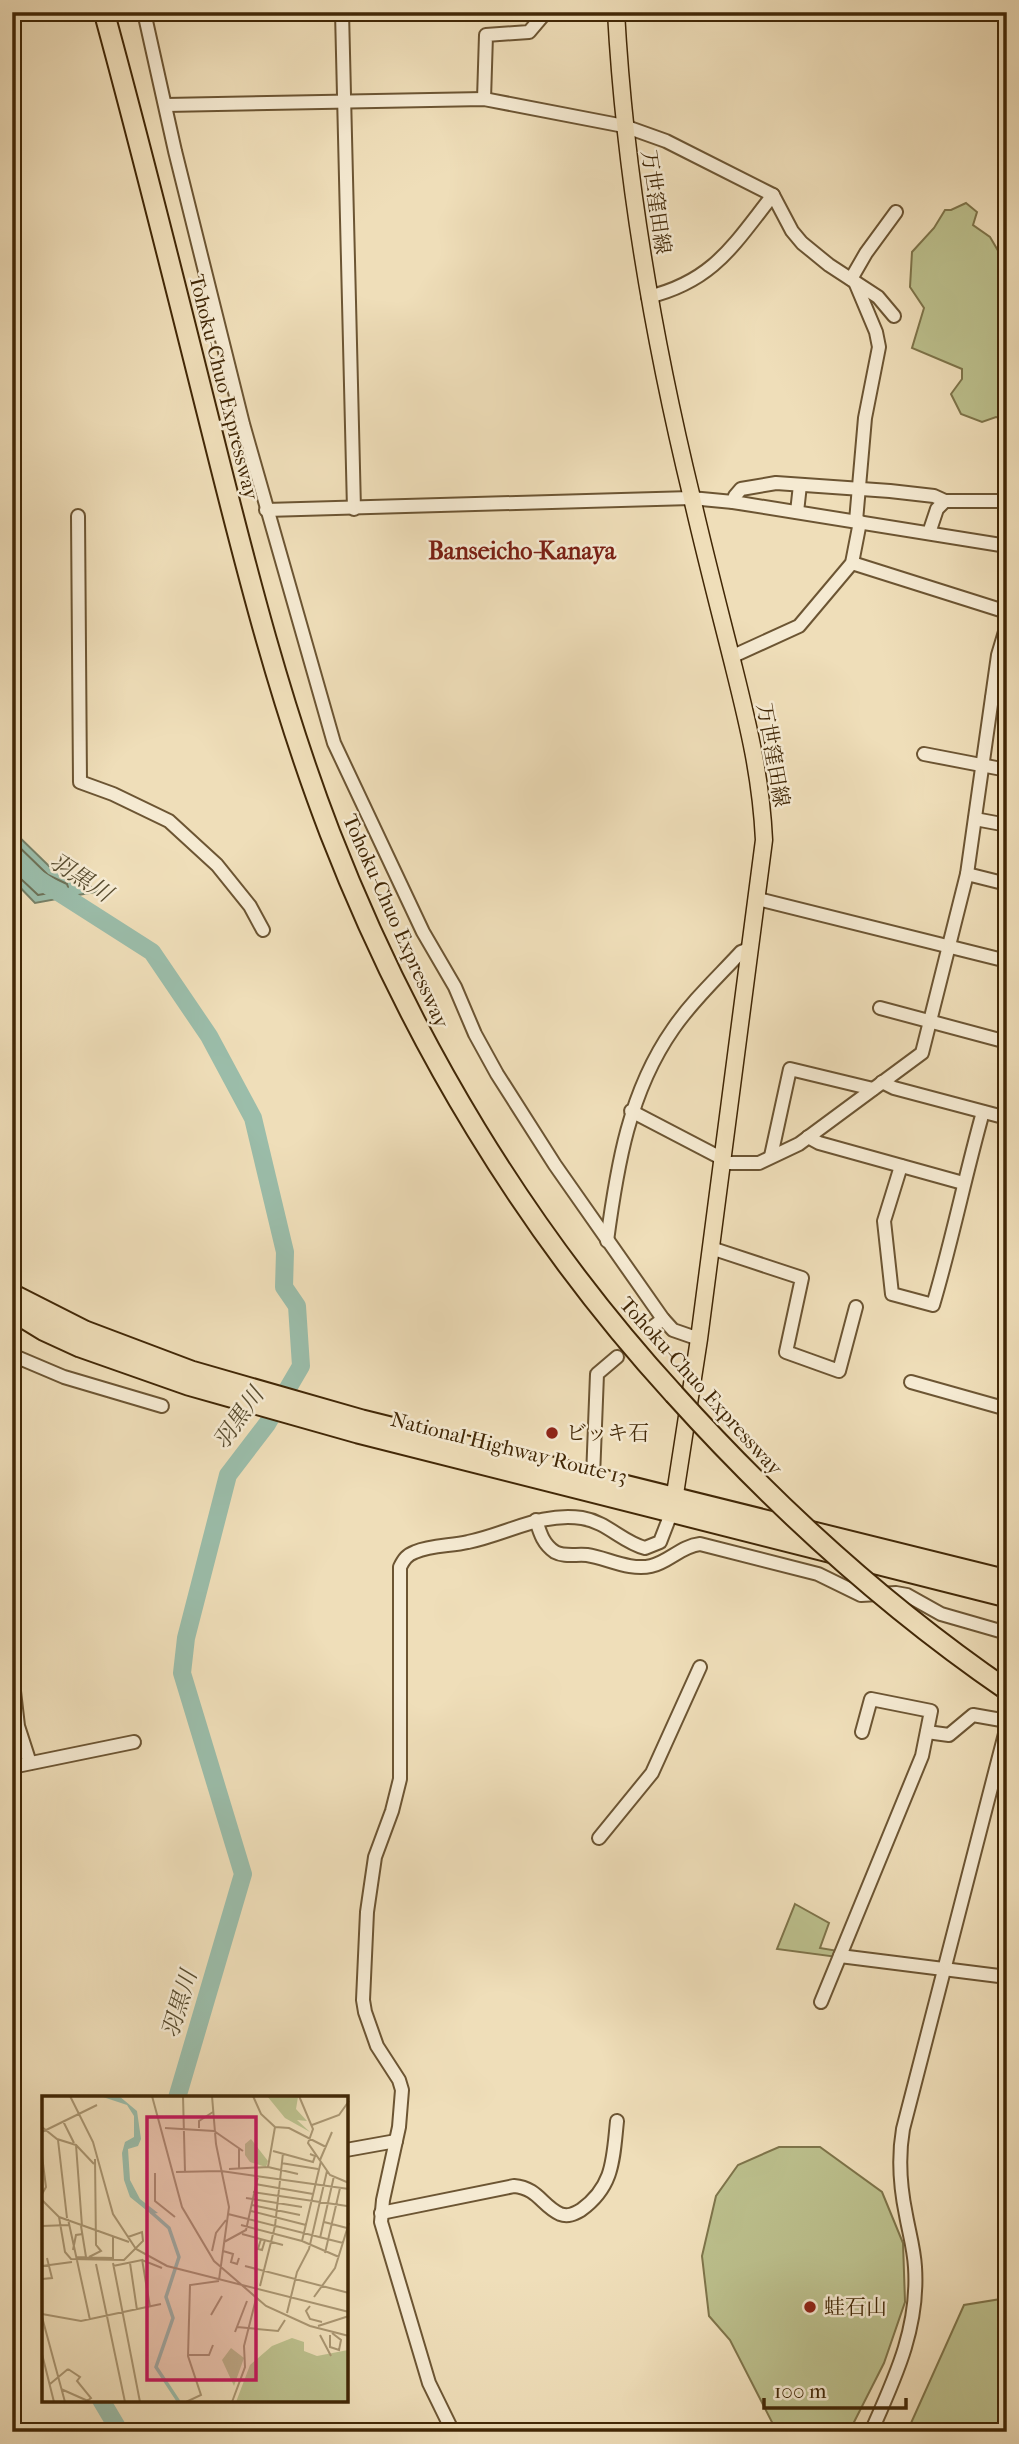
<svg xmlns="http://www.w3.org/2000/svg" width="1019" height="2444" viewBox="0 0 1019 2444" font-family="'IM FELL French Canon','Noto Serif JP',serif">
<style>
.green{fill:#bcc08d;stroke:#7e744a;stroke-width:2}
.water{fill:#9bbdaa;stroke:#778168;stroke-width:2}
.lines{fill:none;stroke-linecap:round;stroke-linejoin:round}
.shore{stroke:#6e7258;stroke-width:2}
.river{stroke:#9bbdaa;stroke-width:18}
.minor-tunnel{stroke:#ccb995;stroke-width:12;stroke-dasharray:12 6;stroke-linecap:butt}
.minor-casing{stroke:#6c5533;stroke-width:16}
.major-casing{stroke:#412706;stroke-width:19}
.highway-casing{stroke:#412706;stroke-width:23}
.minor{stroke:#f5ead2;stroke-width:12}
.major{stroke:#efdeb9;stroke-width:16}
.highway{stroke:#efdeb9;stroke-width:19}
.highway-bridge-casing{stroke:#412706;stroke-width:23;stroke-linecap:butt}
.highway-bridge{stroke:#efdeb9;stroke-width:19}
.poi-dot{fill:#8f2418;stroke:#f5ead2;stroke-width:2.5}
.labels{text-anchor:middle;stroke-width:5;stroke-linejoin:round;paint-order:stroke}
.street-label{font-size:21px;fill:#412706;stroke:#f5ead2}
.poi-label{font-size:21px;fill:#412706;stroke:#f5ead2;text-anchor:start}
.water-label{font-size:23px;font-style:italic;fill:#584c2f;stroke:#f5ead2}
.quarter-label{font-size:24px;font-weight:bold;fill:#7a1f14;stroke:#f5ead2}
.inset-river{fill:none;stroke:#9bbdaa;stroke-width:3.5}
.inset-road{fill:none;stroke:#a99571;stroke-width:2}
.view{fill:#c2185b;fill-opacity:0.15;stroke:#c2185b;stroke-width:3.5}
.inset-edge{fill:none;stroke:#412706;stroke-width:3.5}
</style>
<rect width="100%" height="100%" fill="#efdeb9"/>
<filter id="stains"><feTurbulence type="fractalNoise" baseFrequency=".00286" numOctaves="4"/><feColorMatrix values="0 0 0 0 .2 0 0 0 0 .09 0 0 0 0 .02 0 0 0 .5 -.17"/></filter>
<radialGradient id="worn" r=".72"><stop offset=".6" stop-color="#630" stop-opacity="0"/><stop offset="1" stop-color="#630" stop-opacity=".3"/></radialGradient>
<!-- green -->
<g class="green">
<polygon points="966,203 977,212 973,225 990,237 1007,266 1007,420 996,417 982,422 961,414 951,394 962,379 962,369 912,348 924,308 910,287 912,252 934,228 945,210 951,210"/>
<polygon points="795,1904 829,1923 820,1948 838,1951 837,1957 777,1949"/>
<polygon points="779,2147 820,2147 882,2192 903,2243 905,2302 884,2363 849,2432 777,2432 730,2340 709,2316 702,2256 716,2196 738,2165"/>
<polygon points="1007,2298 1007,2432 907,2432 964,2305"/>
</g>
<!-- water -->
<polygon class="water" points="12,830 52,869 100,891 35,903 12,879"/>
<g class="lines">
<!-- shore -->
<polyline class="shore" points="12,840 48,875 67,884 68,887 66,890 38,895 19,877 12,875"/>
<!-- river -->
<g class="river">
<polyline points="12,856 33,876 152,952 209,1036 253,1118 285,1252 284,1287 297,1306 301,1366 267,1424 228,1475 186,1638 182,1673 243,1874 177,2098"/>
<polyline points="101,2400 120,2432"/>
</g>
<!-- minor-tunnel -->
<polyline class="minor-tunnel" points="617,1357 650,1329"/>
<defs>
<g id="minor">
<polyline points="144,12 175,151 243,424 334,743 423,932 455,987 475,1034 497,1074 555,1165 663,1319 673,1330 699,1339"/>
<polyline points="342,12 354,509"/>
<polyline points="484,99 486,35 529,32 546,12"/>
<polyline points="166,105 484,99 624,126 666,141 773,195 792,231 802,243 829,265 878,297 894,316"/>
<polyline points="851,279 866,253 896,212"/>
<polyline points="855,282 876,332 879,347 865,418 856,521"/>
<path d="M648 297C714 281 734 244 773 195"/>
<polyline points="733,502 735,496 741,489 776,483 890,491 934,496 945,501 1007,501"/>
<polyline points="266,510 691,498 733,502 1007,546"/>
<polyline points="797,512 800,485"/>
<polyline points="78,516 80,782 113,794 169,821 217,865 250,906 263,930"/>
<polyline points="929,533 937,509 945,501"/>
<polyline points="852,563 1007,612"/>
<polyline points="731,657 799,626 852,563 860,522"/>
<polyline points="992,698 1007,700"/>
<polyline points="924,754 1007,770"/>
<polyline points="975,819 1007,825"/>
<polyline points="967,874 1007,884"/>
<polyline points="758,899 1007,961"/>
<polyline points="880,1008 1007,1042"/>
<polyline points="882,1082 894,1088 1007,1118"/>
<polyline points="631,1111 723,1159"/>
<polyline points="808,1137 819,1143 963,1183"/>
<polyline points="771,1156 790,1069 873,1089"/>
<polyline points="722,1163 759,1163 799,1144 922,1053 967,874 998,655 1007,625"/>
<path d="M901 1166 884 1221 892 1294 933 1305C952 1241 965 1176 983 1112"/>
<path d="M607 1241C617 1166 629 1092 673 1029 692 1001 718 977 741 952L751 948"/>
<polyline points="711,1248 802,1278 786,1352 839,1371 856,1307"/>
<polyline points="650,1329 663,1319"/>
<polyline points="12,1355 64,1377 162,1406"/>
<polyline points="911,1382 1007,1409"/>
<polyline points="593,1477 597,1374 617,1357"/>
<path d="M536 1520C540 1533 543 1544 555 1552 564 1557 576 1554 587 1555 607 1558 630 1571 651 1566 669 1562 681 1546 700 1544L818 1574 861 1595 896 1593 907 1595 941 1614 1007 1633"/>
<polyline points="12,1674 18,1726 30,1763"/>
<polyline points="927,1732 949,1735 973,1715 1007,1721"/>
<polyline points="12,1767 134,1742"/>
<polyline points="599,1838 652,1773 700,1667"/>
<polyline points="840,1956 1007,1977"/>
<polyline points="821,2002 922,1756 931,1711 871,1699 862,1732"/>
<polyline points="346,2150 396,2141"/>
<path d="M381 2213 514 2186C538 2188 542 2206 560 2214 568 2217 574 2214 581 2210 614 2186 613 2159 617 2121"/>
<path d="M453 2432 429 2383 381 2222 383 2200 399 2127 402 2090 399 2080 377 2046 365 2012 363 2000 367 1912 375 1857 392 1811 400 1779V1567C404 1559 407 1555 415 1552 431 1545 451 1546 468 1542 507 1534 541 1512 582 1518 607 1522 622 1542 645 1548L660 1542 672 1511"/>
<path d="M871 2432C895 2378 919 2328 915 2267 914 2249 909 2232 906 2215 900 2186 898 2158 903 2129L1007 1726"/>
</g>
<path id="major" d="M616 12C625 177 653 338 692 498 705 555 720 612 734 668 749 728 761 778 764 840L699 1339 673 1507"/>
<g id="highway">
<path d="M104 12C143 154 178 297 214 440 247 572 281 706 330 833 410 1039 525 1231 674 1394"/>
<polyline points="12,1294 85,1331 191,1371 362,1420 1007,1580"/>
<polyline points="12,1311 43,1330 80,1347 188,1385 358,1433 1007,1597"/>
</g>
</defs>
<!-- minor casing -->
<use href="#minor" class="minor-casing"/>
<!-- major casing -->
<use href="#major" class="major-casing"/>
<!-- highway casing -->
<use href="#highway" class="highway-casing"/>
<!-- minor -->
<use href="#minor" class="minor"/>
<!-- major -->
<use href="#major" class="major"/>
<!-- highway -->
<use href="#highway" class="highway"/>
<defs>
<path id="highway-bridge" d="M674 1394C774 1505 883 1605 1007 1690"/>
</defs>
<!-- highway-bridge casing -->
<use href="#highway-bridge" class="highway-bridge-casing"/>
<!-- highway-bridge -->
<use href="#highway-bridge" class="highway-bridge"/>
</g>
<!-- markers -->
<g class="poi-dot">
<circle cx="552" cy="1433" r="7"/>
<circle cx="810" cy="2307" r="7"/>
</g>
<g class="labels">
<!-- street labels -->
<g class="street-label">
<text transform="translate(656 202) rotate(82)" y="7">万世窪田線</text>
<text transform="translate(224 387) rotate(76)" y="7">Tohoku-Chuo Expressway</text>
<text transform="translate(773 755) rotate(80)" y="7">万世窪田線</text>
<text transform="translate(396 921) rotate(66)" y="7">Tohoku-Chuo Expressway</text>
<text transform="translate(701 1386) rotate(48)" y="7">Tohoku-Chuo Expressway</text>
<text transform="translate(509 1448) rotate(14)" y="7">National Highway Route 13</text>
</g>
<!-- poi labels -->
<g class="poi-label">
<text x="566" y="1440">ビッキ石</text>
<text x="824" y="2314">蛙石山</text>
</g>
<!-- water labels -->
<g class="water-label">
<text transform="translate(81 877) rotate(33)" y="8">羽黒川</text>
<text transform="translate(238 1418) rotate(-55)" y="8">羽黒川</text>
<text transform="translate(179 2004) rotate(-73)" y="8">羽黒川</text>
</g>
<!-- quarter labels -->
<g class="quarter-label">
<text x="522" y="559">Banseicho-Kanaya</text>
</g>
</g>
<!-- overview -->
<g transform="translate(42 2096)">
<rect width="306" height="306" fill="#efdeb9"/>
<path d="M225 0 256 1 254 13 265 25 255 24 268 36 243 22ZM209 43 226 65 224 71 208 66 203 59V48ZM250 242 262 246V255L275 260 306 254V306H194L208 269 230 250ZM189 252 202 262 192 290 180 264Z" fill="#bcc08d"/>
<path d="M58 0H77L95 15 99 43 96 50 86 53 88 84 98 103 116 117 109 118 88 101 82 84 80 57 83 46 92 41V20L85 9Z" fill="#9bbdaa"/>
<path class="inset-river" d="M109 116 127 132 137 161 124 201 131 222 114 271 137 306"/>
<path class="inset-road" d="M28 0 51 46 71 118 94 153 125 170 307 216M110 0 140 111 172 165 224 210 268 230 307 240M141 0 143 76M170 0 174 48 187 111 177 184M211 0 219 18 233 31 247 32 284 51M257 0 271 33 266 47 288 79 307 87M21 25 32 47M270 29 297 19 307 5M0 31 15 43 34 49 52 68M123 32 172 35 201 55M157 32V25L171 16M0 36 55 9M16 44 25 122M34 49 40 130M231 55 271 66 273 60 268 58M0 60 4 91 0 98M278 64 290 36M239 67 276 73M226 71 256 78M187 73 226 71 233 31M197 74V52M134 76 179 75 307 93M113 77V105L133 121M213 88 271 98M211 96 305 110M204 102 260 111M0 104 17 121 23 156 29 163 82 164 101 145 100 136 86 141M210 109 258 119M209 115 264 129M186 118 301 147M17 121 87 146M26 123 48 224M282 126 305 132M199 129 260 145 297 161M0 130 27 129M39 130 44 161M200 138 241 149M71 141V164M278 142 292 80M219 143 216 153 220 154 223 144M260 145 279 65M182 146 204 134 216 80M31 154 34 139 41 138M170 155 174 137 184 124M181 155 191 158 189 166 195 168 197 162M283 157 298 92M34 161 71 162M47 161 59 155 54 149 53 63M100 163 108 211M71 167 98 306M88 167 95 214M54 168 83 306M0 170 30 166M71 170 100 164 120 172M203 170 307 197M0 183 10 182 5 162M218 190 233 130 241 57M272 201 293 172 307 127M268 210 264 215 268 223 280 226M245 217 255 176 267 153 285 75M0 218 39 225 119 208M169 219 180 200M0 221 23 306M276 230 307 220M195 231 236 235 243 224M193 236 205 205M278 239 289 260M288 239V251L297 254 299 244 290 237M0 258 12 306M146 259H167L171 249M26 273 38 281 35 285 49 302 45 305M8 288 26 273M19 293 46 305M144 306 159 299 146 260 148 189 177 185M190 306 203 271 202 250 214 203"/>
<path class="view" d="M105 21H214V284H105Z"/>
<rect width="306" height="306" class="inset-edge"/>
</g>
<!-- margin -->
<rect width="1019" height="2444" fill="none" stroke="#efdeb9" stroke-width="42"/>
<rect x="14" y="14" width="991" height="2416" fill="none" stroke="#412706" stroke-width="3.5"/>
<rect x="21" y="21" width="977" height="2402" fill="none" stroke="#412706" stroke-width="2"/>
<!-- scale -->
<path d="M764 2398v10h142v-10" fill="none" stroke="#412706" stroke-width="3.5"/>
<text x="774" y="2398" font-size="21" fill="#412706" stroke="#f5ead2" stroke-width="5" paint-order="stroke">100 m</text>
<rect width="100%" height="100%" filter="url(#stains)"/>
<rect width="100%" height="100%" fill="url(#worn)"/>
</svg>
